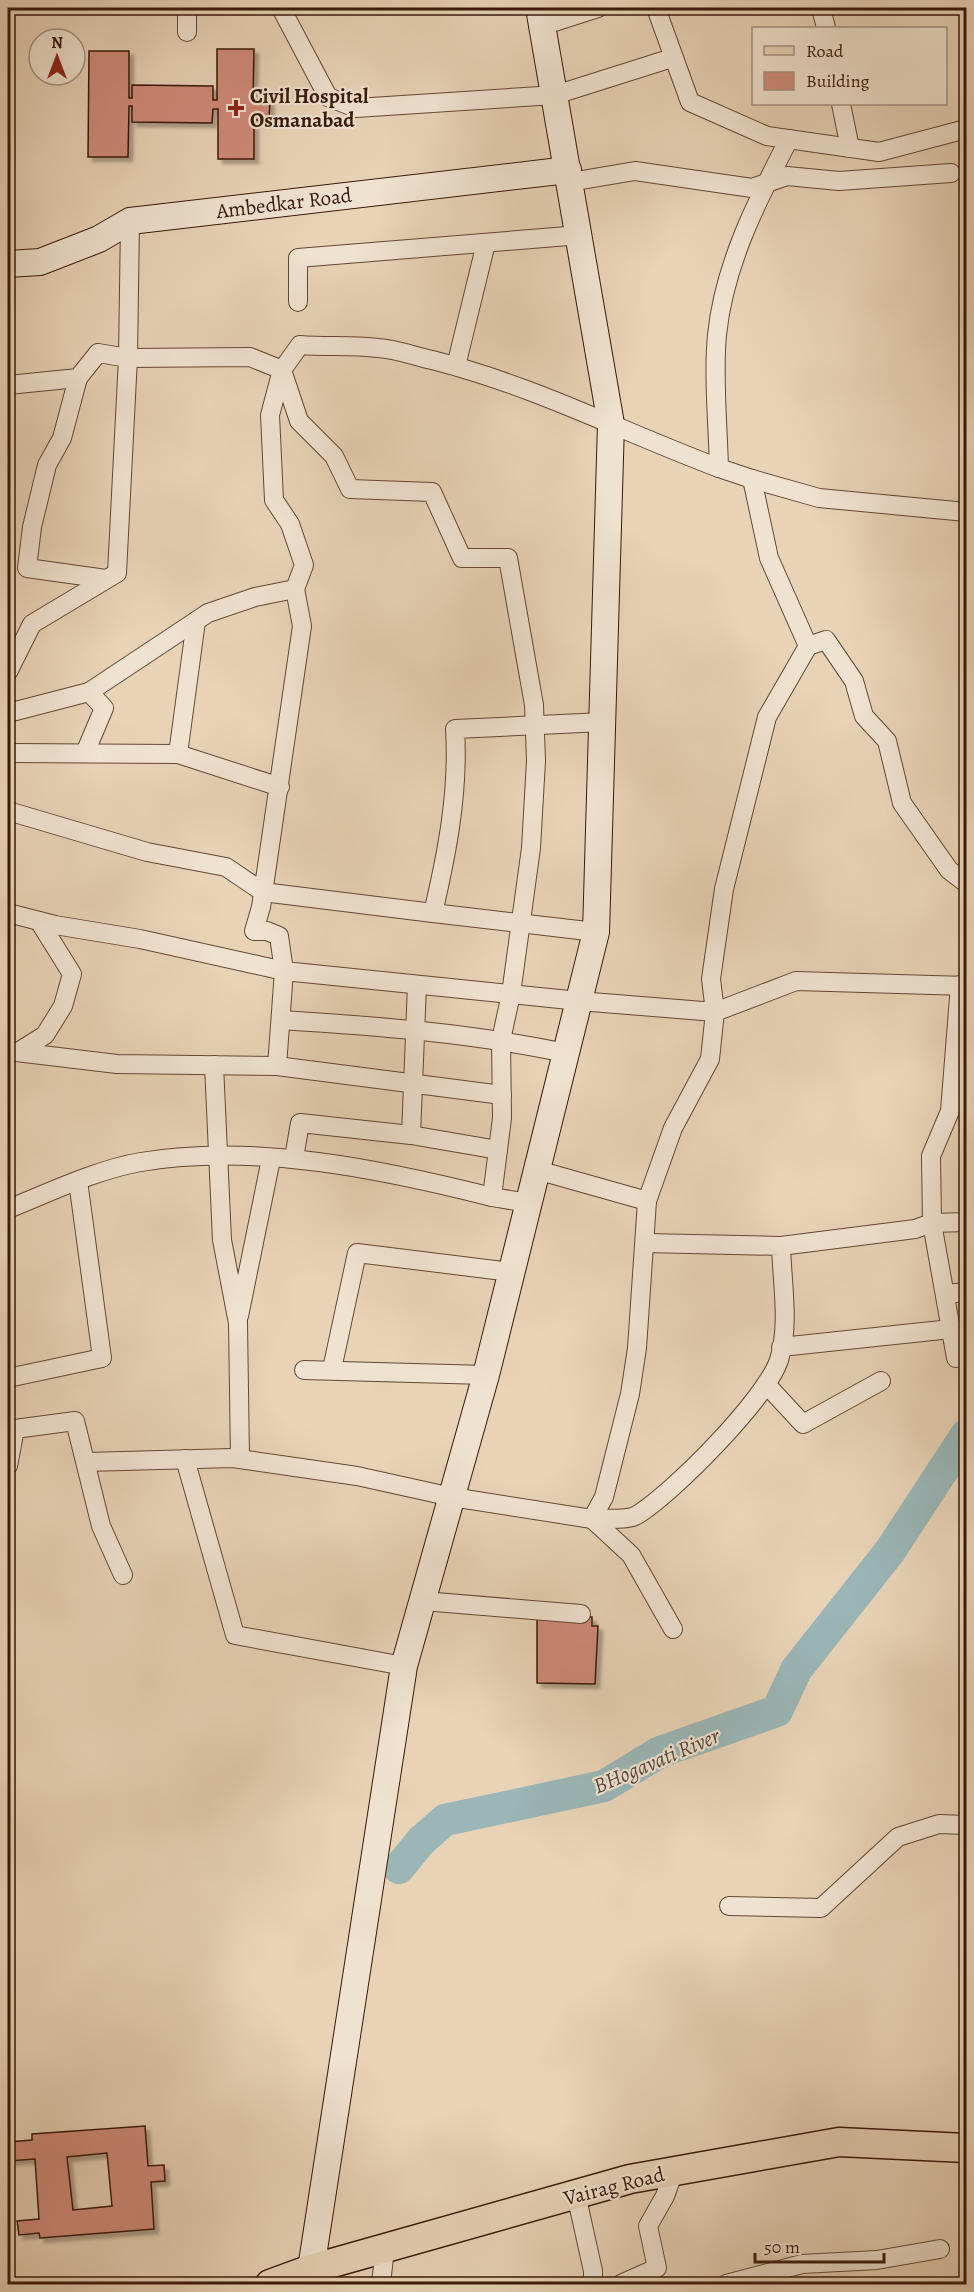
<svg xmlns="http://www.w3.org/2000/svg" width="974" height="2292" viewBox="0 0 974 2292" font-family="Alegreya,serif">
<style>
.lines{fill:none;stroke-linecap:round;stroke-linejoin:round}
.river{stroke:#9ab6b7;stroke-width:32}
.building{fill:#cf8b7a;stroke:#381808;stroke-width:1.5;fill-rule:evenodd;filter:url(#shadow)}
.street-casing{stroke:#644734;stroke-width:20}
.secondary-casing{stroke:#381808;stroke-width:28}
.primary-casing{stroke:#381808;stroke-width:31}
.street{stroke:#f0e2d0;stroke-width:18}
.secondary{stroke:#f0e2d0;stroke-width:26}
.primary{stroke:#e8d3b7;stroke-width:28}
.poi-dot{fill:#8f2418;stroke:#f0e2d0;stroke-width:2}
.labels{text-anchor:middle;stroke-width:4.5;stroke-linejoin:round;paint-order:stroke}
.poi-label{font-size:21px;font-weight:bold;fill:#381808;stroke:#f0e2d0;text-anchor:start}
.street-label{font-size:21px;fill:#381808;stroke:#f0e2d0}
.water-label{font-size:22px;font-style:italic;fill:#55473d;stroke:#f0e2d0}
</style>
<defs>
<filter id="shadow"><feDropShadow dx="4.5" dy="4.5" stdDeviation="1.5" flood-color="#0004"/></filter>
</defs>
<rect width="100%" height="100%" fill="#e8d3b7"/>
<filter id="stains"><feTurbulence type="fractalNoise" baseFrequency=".00333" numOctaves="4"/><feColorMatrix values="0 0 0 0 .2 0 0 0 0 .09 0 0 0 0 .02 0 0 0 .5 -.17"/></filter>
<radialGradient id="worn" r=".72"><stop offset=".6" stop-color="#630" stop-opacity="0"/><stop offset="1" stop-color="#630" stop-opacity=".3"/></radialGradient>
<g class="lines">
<!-- river -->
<polyline class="river" points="399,1868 421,1841 445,1820 604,1786 660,1752 777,1711 796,1670 890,1551 966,1435"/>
</g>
<!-- building -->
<g class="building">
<polygon points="217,49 254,49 253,100 270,100 269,120 254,120 254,159 218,159 218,109 213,109 212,123 132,122 132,106 129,106 128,157 88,157 89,51 129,51 129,98 132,98 132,85 213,86 213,100 217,100"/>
<polygon points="537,1617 592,1617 592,1626 598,1626 595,1684 537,1683"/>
<path d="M145 2126 148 2166 164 2165 165 2181 151 2182 154 2229 40 2238 39 2233 19 2235 17 2221 39 2219 35 2159 8 2161V2142L32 2140V2134ZM107 2153 112 2206 73 2210 67 2157Z"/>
</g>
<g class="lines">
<defs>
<g id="street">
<polyline points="187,8 187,32"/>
<polyline points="281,8 328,97 356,108 555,95 672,58"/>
<polyline points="656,8 690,102 767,136 879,152 966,129"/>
<polyline points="821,8 826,28"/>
<polyline points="542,26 598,8"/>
<polyline points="841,104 850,148"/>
<polyline points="570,182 635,171 752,188 787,176 839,181 951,173"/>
<polyline points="298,302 298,258 580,235"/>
<polyline points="456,366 486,243"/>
<polyline points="282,370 299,421 334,456 350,489 432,492 462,558 508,558 534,705 536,761 531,848 511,994 501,1040 502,1118 492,1197 528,1203"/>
<polyline points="78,378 62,438 47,465 32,527 27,568 106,579"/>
<path d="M8 385 78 378 98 353 128 358 250 357 282 370 300 345C326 347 352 345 378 348 396 349 414 356 432 360 532 385 623 432 719 468"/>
<polyline points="752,479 819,498 966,512"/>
<path d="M295 589 302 626 261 907 254 931H267L279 936 284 971 579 1001 715 1012 711 979 724 889 767 717 808 646 769 558 752 479 719 468C718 427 713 375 717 335 724 265 757 201 789 139"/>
<polyline points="808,646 826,640 854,681 864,716 887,741 902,803 949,870 966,883"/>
<polyline points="8,672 32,624 117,573 128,358 130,221"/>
<polyline points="8,713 89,692 208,613 255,597 295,589 304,565 290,524 274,500 270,415 282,370"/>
<polyline points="8,753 178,754 196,621"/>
<polyline points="85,753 104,708 89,692"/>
<polyline points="178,754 280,787"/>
<polyline points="8,811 147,852 226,867 263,892 433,913"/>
<polyline points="8,913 55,925 140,939 284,971 277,1066"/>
<path d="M596 932 433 913C447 853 459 792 455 729L603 722"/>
<path d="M281 1020C377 1026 471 1033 566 1053"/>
<polyline points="8,1051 117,1064 277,1066 502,1095"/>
<polyline points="18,1052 45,1035 63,1006 72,974 39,921"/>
<polyline points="214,1065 222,1240 238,1323 240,1459"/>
<polyline points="411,1135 417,985"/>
<polyline points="294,1158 300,1123 411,1135 498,1150"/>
<polyline points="537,1170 647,1201"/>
<path d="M8 1209C48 1193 98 1169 141 1162 255 1143 381 1169 492 1197"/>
<polyline points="781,1246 915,1229 932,1223 931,1156 950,1111 960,985"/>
<polyline points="945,1294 966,1292"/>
<polyline points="239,1316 271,1159"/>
<polyline points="781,1347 951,1329"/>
<polyline points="956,1358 932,1223 966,1222"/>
<polyline points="332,1369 357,1253 511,1272"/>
<polyline points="304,1370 486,1375"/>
<polyline points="8,1378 102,1358 78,1181"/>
<polyline points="766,1384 803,1424 881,1381"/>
<polyline points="185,1459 235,1635 404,1666"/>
<polyline points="86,1462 233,1458 357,1476 452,1497 592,1519 604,1497 630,1394 637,1348 647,1201 673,1128 710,1059 715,1012 796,981 966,986"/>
<polyline points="8,1466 15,1429 75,1421 101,1526 123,1575"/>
<path d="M592 1519C604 1518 627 1521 637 1515 673 1493 766 1399 779 1360 790 1325 782 1283 781 1246L645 1243"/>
<polyline points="592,1519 631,1555 673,1629"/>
<polyline points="423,1601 581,1614"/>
<polyline points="729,1906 821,1908 898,1837 939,1824 966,1825"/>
<polyline points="576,2194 593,2271 593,2284"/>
<polyline points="381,2284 385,2248"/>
<polyline points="621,2284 657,2268 648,2226 665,2196 674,2171"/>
<polyline points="726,2284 802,2264 877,2260 940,2249"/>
</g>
<g id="secondary">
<polyline points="8,264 40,262 99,239 130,221 568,170"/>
<polyline points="311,2269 404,1666 486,1375 596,932 611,424 539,8"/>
</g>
<polyline id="primary" points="270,2284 311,2269 630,2179 839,2142 966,2148"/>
</defs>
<!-- street casing -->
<use href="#street" class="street-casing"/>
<!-- secondary casing -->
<use href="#secondary" class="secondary-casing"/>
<!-- primary casing -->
<use href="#primary" class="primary-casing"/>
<!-- street -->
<use href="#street" class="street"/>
<!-- secondary -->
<use href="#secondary" class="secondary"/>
<!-- primary -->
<use href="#primary" class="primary"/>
</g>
<!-- markers -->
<path class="poi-dot" d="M233 99h6v6h6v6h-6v6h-6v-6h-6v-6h6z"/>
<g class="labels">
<!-- poi labels -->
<g class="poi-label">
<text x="250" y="103">Civil Hospital<tspan x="250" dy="24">Osmanabad</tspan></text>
</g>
<!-- street labels -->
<g class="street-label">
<text transform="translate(284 203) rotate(-7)" y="7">Ambedkar Road</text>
<text transform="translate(614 2186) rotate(-14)" y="7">Vairag Road</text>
</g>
<!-- water labels -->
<g class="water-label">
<text transform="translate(656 1760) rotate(-23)" y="8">BHogavati River</text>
</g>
</g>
<!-- margin -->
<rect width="974" height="2292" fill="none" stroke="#e8d3b7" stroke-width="30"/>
<rect x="9" y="9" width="956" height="2274" fill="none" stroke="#381808" stroke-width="3"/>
<rect x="15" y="15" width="944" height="2262" fill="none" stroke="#381808" stroke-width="1.5"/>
<!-- legend -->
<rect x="752" y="27" width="195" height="78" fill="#f0e2d0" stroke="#a69180" stroke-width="1.5"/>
<rect x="764" y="46" width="30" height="9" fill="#e8d3b7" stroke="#a69180" stroke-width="1.5"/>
<text x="806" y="57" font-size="18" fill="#381808">Road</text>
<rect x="764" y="72" width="30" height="18" fill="#cf8b7a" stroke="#a69180" stroke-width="1.5"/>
<text x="806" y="87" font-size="18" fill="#381808">Building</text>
<!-- north arrow -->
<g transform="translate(57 57)"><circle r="28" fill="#f0e2d0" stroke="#a69180" stroke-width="1.5"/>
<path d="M0-4.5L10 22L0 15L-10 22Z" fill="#8f2418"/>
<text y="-9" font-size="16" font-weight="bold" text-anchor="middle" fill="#381808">N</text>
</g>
<!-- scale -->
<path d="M755 2253v9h129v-9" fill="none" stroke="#381808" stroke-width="3"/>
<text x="764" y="2253" font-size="18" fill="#381808" stroke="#f0e2d0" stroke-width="4.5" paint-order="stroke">50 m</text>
<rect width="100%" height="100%" filter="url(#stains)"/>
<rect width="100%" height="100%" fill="url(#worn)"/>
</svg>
